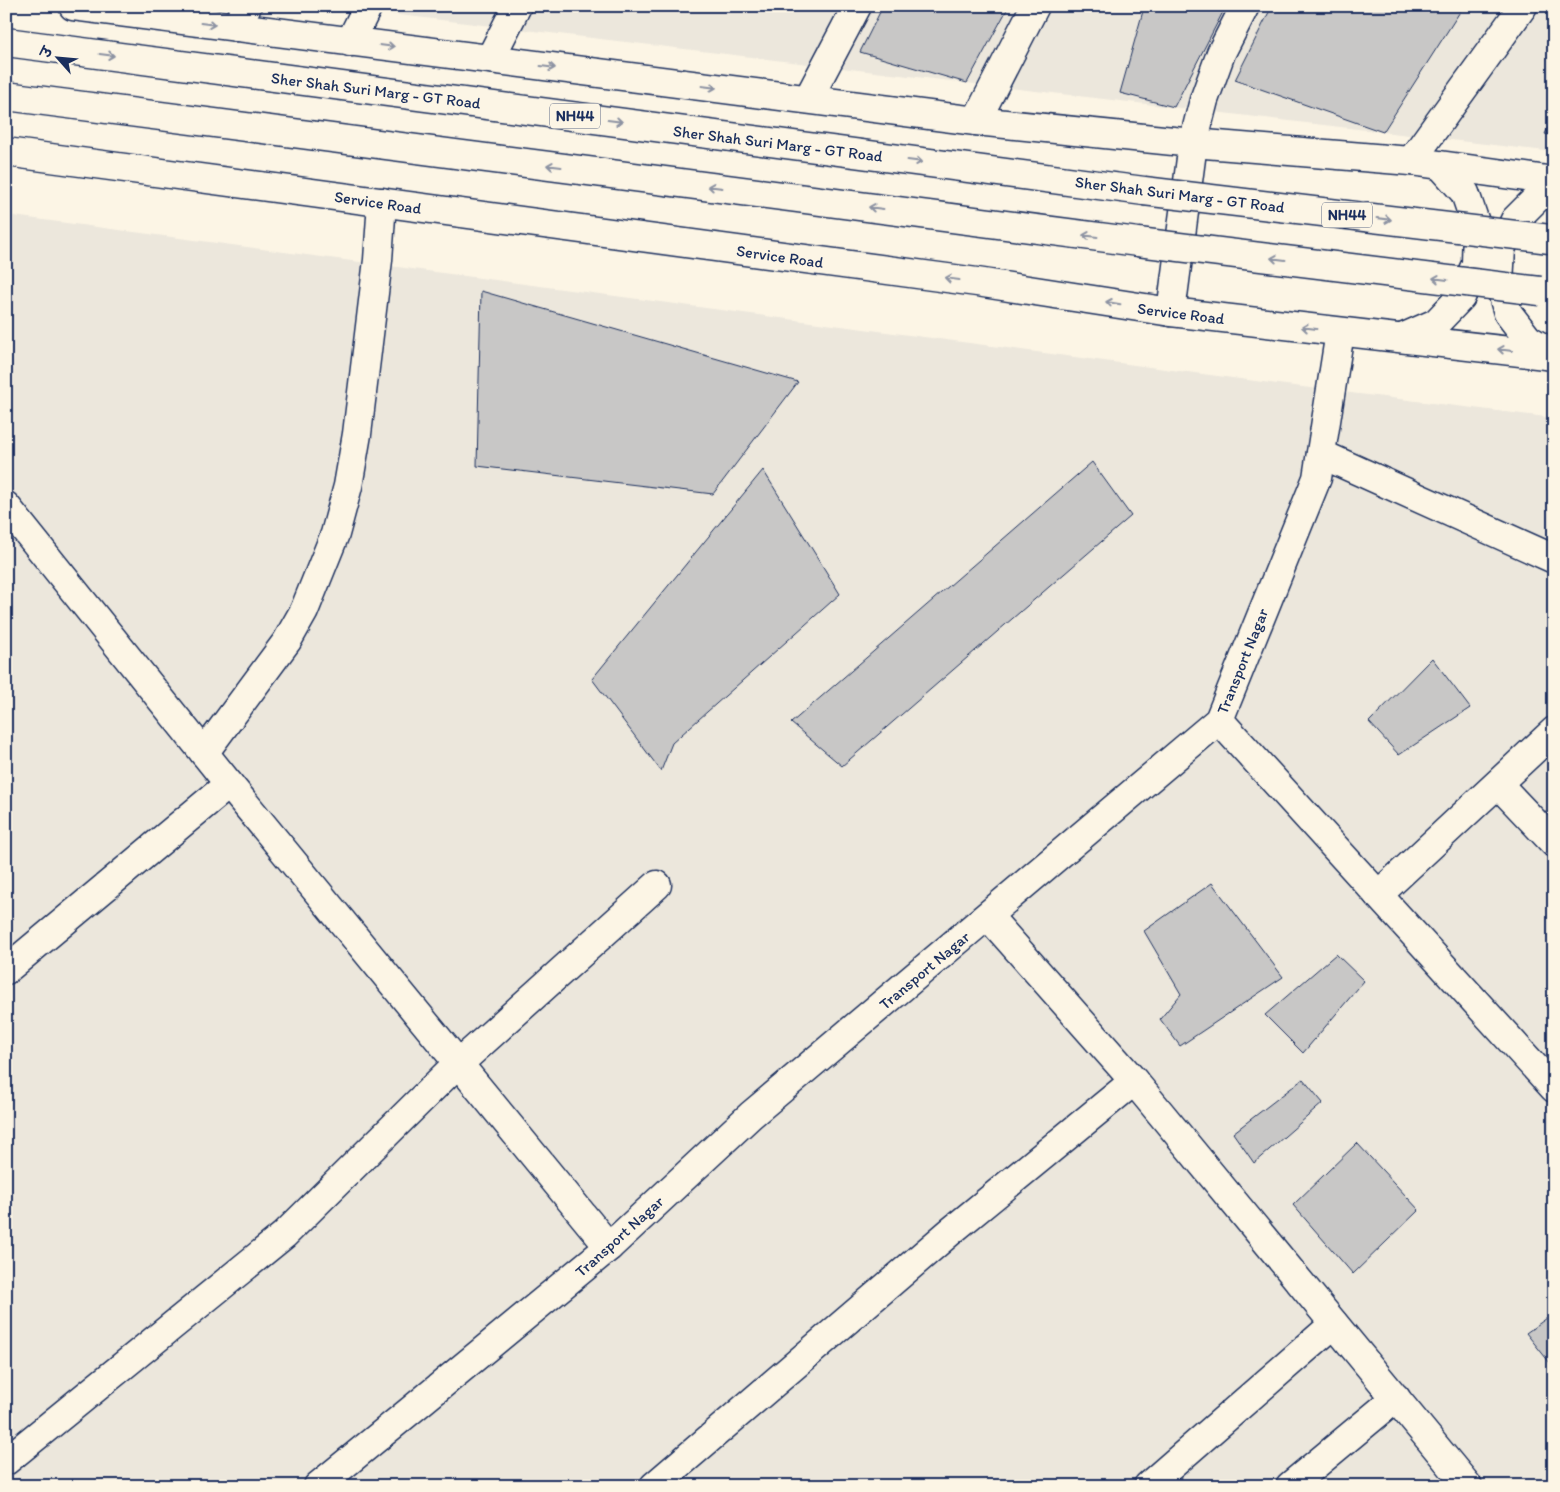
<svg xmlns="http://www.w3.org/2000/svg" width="1560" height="1492" viewBox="0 0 1560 1492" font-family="Itim,'Playpen Sans Deva',sans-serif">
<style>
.built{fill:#ece7dc}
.building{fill:#c8c7c6;stroke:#1b2f5e}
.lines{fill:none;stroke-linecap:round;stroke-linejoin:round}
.minor-casing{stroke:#1b2f5e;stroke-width:31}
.major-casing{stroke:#1b2f5e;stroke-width:31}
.highway-casing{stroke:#1b2f5e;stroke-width:31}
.minor{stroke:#fcf5e5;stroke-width:28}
.major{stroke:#fcf5e5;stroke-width:28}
.highway{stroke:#fcf5e5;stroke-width:28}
.highway-bridge-casing{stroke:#1b2f5e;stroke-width:31;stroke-linecap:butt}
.highway-bridge{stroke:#fcf5e5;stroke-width:28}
.oneway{stroke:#8c92a2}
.labels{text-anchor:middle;stroke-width:4;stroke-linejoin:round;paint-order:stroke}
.shield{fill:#fcf5e5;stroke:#5e6a86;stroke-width:1}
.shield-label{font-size:15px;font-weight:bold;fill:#1b2f5e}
.street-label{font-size:16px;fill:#1b2f5e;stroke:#fcf5e5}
</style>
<rect width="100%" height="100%" fill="#fcf5e5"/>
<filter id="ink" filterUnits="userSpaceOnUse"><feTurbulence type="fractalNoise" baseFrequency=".02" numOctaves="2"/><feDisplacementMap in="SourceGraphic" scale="10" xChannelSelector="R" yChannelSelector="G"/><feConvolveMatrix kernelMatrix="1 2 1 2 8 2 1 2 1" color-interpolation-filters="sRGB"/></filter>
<g filter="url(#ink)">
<!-- built -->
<g class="built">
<polygon points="325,6 1554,6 1554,152 967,83"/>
<polygon points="6,215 1278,384 1554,418 1554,1486 6,1486"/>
</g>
<!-- building -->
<g class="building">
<polygon points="883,6 1009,6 967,83 860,52"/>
<polygon points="1126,6 1226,6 1174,107 1120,93 1143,11"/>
<polygon points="1272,6 1462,6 1463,7 1383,132 1235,80"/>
<polygon points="1554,115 1554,136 1545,134"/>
<polygon points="481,291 798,382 713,494 477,466"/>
<polygon points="1092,462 1131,516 842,766 791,723"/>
<polygon points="763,470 840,594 672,743 661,771 592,679"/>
<polygon points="1432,658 1470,708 1399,755 1369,722"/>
<polygon points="1212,883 1283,977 1180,1046 1160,1019 1181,994 1144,931"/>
<polygon points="1336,954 1364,981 1303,1053 1265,1015"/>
<polygon points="1303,1079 1323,1103 1254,1163 1233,1133"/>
<polygon points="1357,1143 1419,1210 1353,1274 1293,1205"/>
<polygon points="1554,1313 1554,1368 1526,1333"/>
</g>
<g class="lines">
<defs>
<g id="minor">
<polyline points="236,27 247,6"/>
<polyline points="350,42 368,6"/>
<polyline points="490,59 517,6"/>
<polyline points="808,99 857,6"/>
<polyline points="976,121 1035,6"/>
<polyline points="1411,161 1523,6"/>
<polyline points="1171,312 1193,143 1204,100 1221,53 1245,6"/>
<polyline points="1321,454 1554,559"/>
<polyline points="6,506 229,784 609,1247"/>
<polyline points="1219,720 1554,1088"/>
<polyline points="204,753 287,641 304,611 335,534 348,486 357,434 378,260 382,202"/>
<polyline points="1498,784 1554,843"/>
<polyline points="1378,895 1554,731"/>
<polyline points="988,916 1134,1081 1468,1486"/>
<polyline points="6,970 229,784"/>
<polyline points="6,1461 284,1235 458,1063 465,1058 657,885"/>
<polyline points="318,1486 410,1411 609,1247 751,1115 1219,720 1317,478 1340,332"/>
<polyline points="654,1486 950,1232 1134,1081"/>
<polyline points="1148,1486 1334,1324"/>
<polyline points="1290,1486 1396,1398"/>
</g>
<g id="major">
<polyline points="73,6 976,121 1193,143 1411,161 1554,181"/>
<polyline points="6,152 977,282 1171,312 1554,356"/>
<polyline points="1554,190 1538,197 1515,220 1501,249 1499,282 1508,313 1528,339 1554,355"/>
<polyline points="1402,338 1436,323 1461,297 1476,264 1477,228 1465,193 1441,166"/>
</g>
<g id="highway">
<polyline points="6,42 1144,191"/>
<polyline points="6,96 1138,242"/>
</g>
</defs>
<!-- minor casing -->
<use href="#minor" class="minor-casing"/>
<!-- major casing -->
<use href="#major" class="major-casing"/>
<!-- highway casing -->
<use href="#highway" class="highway-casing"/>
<!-- minor -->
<use href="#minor" class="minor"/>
<!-- major -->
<use href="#major" class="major"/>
<!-- highway -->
<use href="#highway" class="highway"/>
<defs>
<g id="highway-bridge">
<polyline points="1144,191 1550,239"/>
<polyline points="1138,242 1540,291"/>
</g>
</defs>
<!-- highway-bridge casing -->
<use href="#highway-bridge" class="highway-bridge-casing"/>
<!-- highway-bridge -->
<use href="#highway-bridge" class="highway-bridge"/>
</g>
<!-- one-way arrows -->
<defs><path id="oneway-shaft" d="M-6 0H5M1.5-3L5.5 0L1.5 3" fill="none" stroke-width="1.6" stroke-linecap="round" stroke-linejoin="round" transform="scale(1.25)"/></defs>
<g class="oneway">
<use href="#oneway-shaft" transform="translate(208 24) rotate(7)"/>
<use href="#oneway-shaft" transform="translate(387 46) rotate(7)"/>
<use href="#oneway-shaft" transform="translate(107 55) rotate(7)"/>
<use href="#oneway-shaft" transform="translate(548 67) rotate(7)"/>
<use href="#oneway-shaft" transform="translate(709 87) rotate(7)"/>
<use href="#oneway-shaft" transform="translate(615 121) rotate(7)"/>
<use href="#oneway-shaft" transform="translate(915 161) rotate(7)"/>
<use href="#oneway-shaft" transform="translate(554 166) rotate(-173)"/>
<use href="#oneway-shaft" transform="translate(715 187) rotate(-173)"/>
<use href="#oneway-shaft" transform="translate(876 208) rotate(-173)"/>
<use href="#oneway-shaft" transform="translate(1384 219) rotate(7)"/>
<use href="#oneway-shaft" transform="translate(1090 236) rotate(-173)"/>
<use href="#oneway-shaft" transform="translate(1278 259) rotate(-173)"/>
<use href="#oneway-shaft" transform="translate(952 279) rotate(-172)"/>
<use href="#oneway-shaft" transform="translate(1440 279) rotate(-173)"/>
<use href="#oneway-shaft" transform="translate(1113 303) rotate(-171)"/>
<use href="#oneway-shaft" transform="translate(1309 328) rotate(-173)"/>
<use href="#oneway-shaft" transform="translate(1505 350) rotate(-173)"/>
</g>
</g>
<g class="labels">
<!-- shield labels -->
<g class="shield">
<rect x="550" y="103.5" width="50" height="25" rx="4"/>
<rect x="1322" y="202.5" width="50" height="25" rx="4"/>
</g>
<g class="shield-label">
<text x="575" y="121">NH44</text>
<text x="1347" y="220">NH44</text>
</g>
<!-- street labels -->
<g class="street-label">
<text transform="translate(376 90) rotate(7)" y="6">Sher Shah Suri Marg - GT Road</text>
<text transform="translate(778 143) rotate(7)" y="6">Sher Shah Suri Marg - GT Road</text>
<text transform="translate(1180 194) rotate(7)" y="6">Sher Shah Suri Marg - GT Road</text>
<text transform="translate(378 202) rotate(8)" y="6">Service Road</text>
<text transform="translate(780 256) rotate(8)" y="6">Service Road</text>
<text transform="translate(1181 313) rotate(7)" y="6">Service Road</text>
<text transform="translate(1242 661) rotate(-68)" y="6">Transport Nagar</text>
<text transform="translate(924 970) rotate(-40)" y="6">Transport Nagar</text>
<text transform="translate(619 1236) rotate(-42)" y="6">Transport Nagar</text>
</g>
</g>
<!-- margin -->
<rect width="1560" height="1492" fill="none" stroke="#fcf5e5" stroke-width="25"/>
<rect x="12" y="12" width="1535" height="1467" fill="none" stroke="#1b2f5e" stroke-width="2" filter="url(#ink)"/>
<!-- north arrow -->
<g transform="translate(58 58) rotate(297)" stroke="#fcf5e5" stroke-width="4" paint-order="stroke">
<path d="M0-4L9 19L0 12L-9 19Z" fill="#1b2f5e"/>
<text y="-8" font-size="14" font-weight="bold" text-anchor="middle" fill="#1b2f5e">उ</text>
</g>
</svg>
